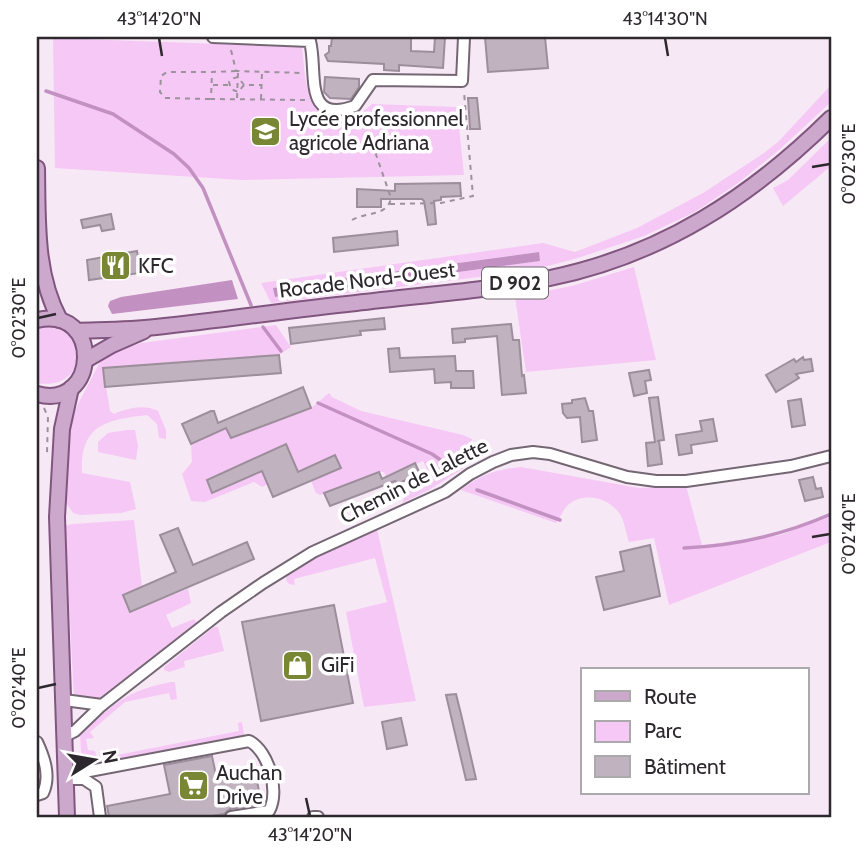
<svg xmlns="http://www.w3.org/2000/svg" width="868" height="854" viewBox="0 0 868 854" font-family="Cabin,sans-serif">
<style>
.green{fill:#f6c8f5;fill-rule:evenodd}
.water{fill:#c390c2}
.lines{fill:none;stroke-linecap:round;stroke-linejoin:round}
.stream{stroke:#c390c2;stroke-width:3.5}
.building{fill:#c0b2bf;stroke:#9c8e9b;stroke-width:2}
.minor-casing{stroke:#746773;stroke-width:14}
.major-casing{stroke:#80567f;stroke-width:18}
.path{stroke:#9c929c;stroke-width:2;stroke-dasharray:5 5;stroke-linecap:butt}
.minor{stroke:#fff;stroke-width:10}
.major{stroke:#cda8cd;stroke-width:14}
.ticks{fill:none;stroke:#2d282d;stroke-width:2.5}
.labels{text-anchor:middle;stroke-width:7;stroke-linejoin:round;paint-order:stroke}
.shield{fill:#fff;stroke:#6c686c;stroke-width:2}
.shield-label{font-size:19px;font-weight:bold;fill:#2d282d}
.poi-label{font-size:21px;fill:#2d282d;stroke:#fff;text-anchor:start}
.street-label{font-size:21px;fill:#2d282d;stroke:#fff}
.neatline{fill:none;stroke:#2d282d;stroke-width:2.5}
.ticks-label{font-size:18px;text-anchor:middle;fill:#2d282d}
</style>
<rect width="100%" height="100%" fill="#f7e8f6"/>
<!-- green -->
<g class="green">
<path d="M53 38 302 47C304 61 304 80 309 93 316 111 334 125 354 117 360 115 367 108 372 104L457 107 464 175 242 180 55 168Z"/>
<path d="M831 85V102L779 150 738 183 695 212 644 236 578 258 533 270 271 303 261 283 543 243 575 252 637 228 703 193 764 153 779 141ZM538 252 540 261 275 297 274 288Z"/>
<polygon points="831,138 831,166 783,206 773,188 788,180"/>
<polygon points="634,267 656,360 526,372 515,297 572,286"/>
<path d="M52 325C94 340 81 391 37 383V327Z"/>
<path d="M276 325 291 347 279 355 103 368 110 411 114 414C128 408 143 404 158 411L166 430V439L159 438 157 424 147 415C107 420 80 424 82 473L130 482 136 509 121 513 80 515 73 513 65 501 66 457 70 424 78 404 100 362 113 353 141 343Z"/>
<polygon points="329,393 332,397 361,411 463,435 472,439 467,466 429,490 402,503 408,490 428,481 429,474 423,461 392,474 397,484 395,488 390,487 384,472 379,472 320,495 316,493 311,481 341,468 335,455 262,487 254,482 205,502 191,501 182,474 192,462 191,444 227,428 231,438 311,408"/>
<polygon points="127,430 135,430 138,446 136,460 98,452 98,442 108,433"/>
<path d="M521 467 639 488 686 486 702 545 781 535 831 515V542L669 605 654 538 629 542C626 534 625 524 621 516 611 498 584 491 568 505 563 510 560 518 556 523L461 490C480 475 497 469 521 467Z"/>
<polygon points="134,520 142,586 123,595 130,612 188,589 191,603 166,615 172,628 194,619 197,623 101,698 74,698 65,526 72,524"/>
<polygon points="377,529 416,701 364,707 346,612 387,602 375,558 294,579 295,585 289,584 286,580 287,574 317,555"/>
<polygon points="214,627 218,627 224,651 184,661 185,667 169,672 164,670 164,667"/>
<path d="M171 682H175L177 699 171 700 169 693 125 702 90 732 94 738 86 739 88 750 95 751 97 759 239 731 238 723 242 722 244 735 82 767 80 734C114 704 125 691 171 682Z"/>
</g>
<!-- water -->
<g class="water">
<polygon points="539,252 540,261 275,297 273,288"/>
<polygon points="232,280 238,299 112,314 108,306 110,301 121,297"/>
</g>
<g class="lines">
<!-- stream -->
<g class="stream">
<polyline points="46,91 113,114 174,154 189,168 203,188 251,305"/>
<polyline points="263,327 281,351"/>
<polyline points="318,403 432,454 448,465"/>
<polyline points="477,490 560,520"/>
<path d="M684 548C737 546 783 535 831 514"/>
</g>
</g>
<!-- building -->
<g class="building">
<polygon points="332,37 411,37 411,51 434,52 435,37 445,37 443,68 399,65 399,71 384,70 384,64 328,61 325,55 329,52 329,46 331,46"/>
<polygon points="485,37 545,37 548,68 488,72"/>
<polygon points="325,77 359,79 359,87 351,99 330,98 324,92"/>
<polygon points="468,98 477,98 480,129 470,129"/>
<polygon points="460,183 461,196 441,197 441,200 434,201 436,224 428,225 424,201 422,199 381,199 381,207 357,207 357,189 395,191 395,184"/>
<polygon points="111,214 114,229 102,231 100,225 83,228 81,220"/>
<polygon points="397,231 398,245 334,252 333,238"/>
<polygon points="137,251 139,262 143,262 144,270 140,271 140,273 89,280 87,260"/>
<polygon points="384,318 385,329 360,331 361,335 291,344 289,328"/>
<polygon points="511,324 513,340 519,340 522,376 524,375 526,393 502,395 497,336 465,339 465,342 453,343 452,329"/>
<polygon points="399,348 400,358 455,356 456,371 473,371 474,388 451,388 451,382 435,383 434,369 390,372 388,349"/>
<polygon points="279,355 281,373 105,387 103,368"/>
<polygon points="803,357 804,360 811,359 813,371 796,374 799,378 776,392 766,375 794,359 796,362"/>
<polygon points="649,370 651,380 645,381 647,393 634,396 629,373"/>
<polygon points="303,387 311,408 231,438 226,428 191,444 182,424 211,411 214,411 218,423"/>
<polygon points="658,397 664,440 657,441 659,441 662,464 648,466 646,443 655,442 649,398"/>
<polygon points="585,398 589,411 593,411 597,440 582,442 580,417 567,418 563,413 562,404 572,403 572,400"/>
<polygon points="801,399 805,425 792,427 788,401"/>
<polygon points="713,419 717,441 691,445 692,453 679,455 676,435 702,431 700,421"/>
<polygon points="286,444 298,472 335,455 341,468 273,497 262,471 212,493 207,480"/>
<polygon points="415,463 420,474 397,484 395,481 330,506 324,493 379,472 382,479"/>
<polygon points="813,477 816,489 821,488 823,497 805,501 799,480"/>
<polygon points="178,528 193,565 247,542 254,559 130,612 123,595 176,572 160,535"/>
<polygon points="650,545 660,596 604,610 596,577 624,571 620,552"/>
<polygon points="334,605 353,703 261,721 242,622"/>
<polygon points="456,694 461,714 476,779 466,780 446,695"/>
<polygon points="401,718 407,745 387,749 382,722"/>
<polygon points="212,756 216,775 255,768 261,804 230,809 224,814 206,817 109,817 107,806 170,794 164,765"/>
</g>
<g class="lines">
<defs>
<g id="minor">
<path d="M213 37 310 41C318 72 302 125 355 106L373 80 462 81 464 37"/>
<polyline points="64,700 102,705"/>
<polyline points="65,736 75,731 102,705 221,612 263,583 313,552 445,492 470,474 493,462 511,455 533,452 550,454 627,477 656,481 686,481 791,466 831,456"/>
<path d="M37 742C44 757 51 776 43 793L37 795"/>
<path d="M66 778 84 772 249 741C269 751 280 792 269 811L231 817"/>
<polyline points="72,779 84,779 96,787 100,817"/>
<polyline points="313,817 318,817"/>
</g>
<g id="major">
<path d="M37 168C38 220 35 274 60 320"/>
<path d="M37 320C103 305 99 411 37 394"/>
<path d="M77 331C103 330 130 330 156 327 223 320 289 310 356 303 420 295 486 291 550 278 662 255 751 197 831 118"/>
<polyline points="86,360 112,345 144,331"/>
<polyline points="67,817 57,517 62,429 71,388"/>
</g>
</defs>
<!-- minor casing -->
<use href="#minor" class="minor-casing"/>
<!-- major casing -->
<use href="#major" class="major-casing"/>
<!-- path -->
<g class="path">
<polyline points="231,50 236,71 303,73"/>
<polyline points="236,71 212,72 211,99 306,100"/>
<polyline points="213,85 228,85"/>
<polyline points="244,85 238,77 231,79 229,82 231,89 238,92 244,85 262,85"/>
<polyline points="237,98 238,73"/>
<polyline points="210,99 165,98 160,92 161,76 167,72 211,72"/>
<polyline points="261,99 262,73"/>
<polyline points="390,204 441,203 473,196 464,92"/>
<path d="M352 220C366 212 388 216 391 198L362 114"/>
<polyline points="44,408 48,417 47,453"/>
</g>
<!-- minor -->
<use href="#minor" class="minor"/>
<!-- major -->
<use href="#major" class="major"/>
</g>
<!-- ticks -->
<path class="ticks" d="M159 38 162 56M665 38 668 56M812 167 830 164M38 318 56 314M812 537 830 534M38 688 56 684M306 798 310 816"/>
<!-- icons -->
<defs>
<symbol id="school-square" viewBox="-11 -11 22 22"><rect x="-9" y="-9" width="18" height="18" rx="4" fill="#798633" stroke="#fff"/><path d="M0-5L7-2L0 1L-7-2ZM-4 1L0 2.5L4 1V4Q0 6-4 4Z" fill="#fff"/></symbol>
<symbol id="restaurant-square" viewBox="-11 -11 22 22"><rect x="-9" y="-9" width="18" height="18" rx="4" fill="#798633" stroke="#fff"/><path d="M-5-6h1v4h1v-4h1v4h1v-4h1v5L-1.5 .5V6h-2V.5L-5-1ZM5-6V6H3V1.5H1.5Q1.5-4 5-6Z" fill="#fff"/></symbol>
<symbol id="shop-square" viewBox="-11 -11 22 22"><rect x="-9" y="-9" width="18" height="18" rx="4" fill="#798633" stroke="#fff"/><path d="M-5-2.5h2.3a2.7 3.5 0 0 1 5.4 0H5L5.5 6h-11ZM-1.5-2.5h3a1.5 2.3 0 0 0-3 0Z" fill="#fff"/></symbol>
<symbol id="supermarket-square" viewBox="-11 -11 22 22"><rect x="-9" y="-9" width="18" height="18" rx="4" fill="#798633" stroke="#fff"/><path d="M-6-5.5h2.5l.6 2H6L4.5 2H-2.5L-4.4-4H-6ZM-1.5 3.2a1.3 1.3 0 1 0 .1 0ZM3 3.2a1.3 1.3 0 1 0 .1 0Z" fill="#fff"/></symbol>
</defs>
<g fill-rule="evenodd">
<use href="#school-square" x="248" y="114" width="35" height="35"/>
<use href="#restaurant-square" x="98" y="248" width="35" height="35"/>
<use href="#shop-square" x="280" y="648" width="35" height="35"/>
<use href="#supermarket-square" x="176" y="768" width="35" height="35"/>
</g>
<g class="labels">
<!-- shield labels -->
<rect class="shield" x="482" y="267.5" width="66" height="31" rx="5"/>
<g class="shield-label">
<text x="515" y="290">D 902</text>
</g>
<!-- poi labels -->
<g class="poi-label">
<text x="289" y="126">Lycée professionnel<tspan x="289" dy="24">agricole Adriana</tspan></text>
<text x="138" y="273">KFC</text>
<text x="321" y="672">GiFi</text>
<text x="216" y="780">Auchan<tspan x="216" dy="24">Drive</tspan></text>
</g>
<!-- street labels -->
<g class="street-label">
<text transform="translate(367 280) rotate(-7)" y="7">Rocade Nord-Ouest</text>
<text transform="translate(414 481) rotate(-27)" y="7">Chemin de Lalette</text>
</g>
</g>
<!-- border -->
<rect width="868" height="854" fill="none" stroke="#ffffff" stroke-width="77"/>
<!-- legend -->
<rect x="581" y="668" width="228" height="126" fill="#ffffff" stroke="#aba9ab" stroke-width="2"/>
<rect x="595" y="691" width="35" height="10" fill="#cda8cd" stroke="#aba9ab" stroke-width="2"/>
<text x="644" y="704" font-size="21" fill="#2d282d">Route</text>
<rect x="595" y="721" width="35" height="21" fill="#f6c8f5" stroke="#aba9ab" stroke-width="2"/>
<text x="644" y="738" font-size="21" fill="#2d282d">Parc</text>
<rect x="595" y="756" width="35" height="21" fill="#c0b2bf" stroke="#aba9ab" stroke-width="2"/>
<text x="644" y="774" font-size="21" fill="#2d282d">Bâtiment</text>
<!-- north arrow -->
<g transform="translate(94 760) rotate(79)" stroke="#ffffff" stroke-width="5" paint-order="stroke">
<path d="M0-5L12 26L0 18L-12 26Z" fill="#2d282d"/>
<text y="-10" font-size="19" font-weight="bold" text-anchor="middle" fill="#2d282d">N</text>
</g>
<rect x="38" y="38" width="792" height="778" class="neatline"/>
<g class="ticks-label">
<text x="159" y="25">43°14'20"N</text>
<text x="665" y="25">43°14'30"N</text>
<text transform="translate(849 164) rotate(-90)" y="6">0°02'30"E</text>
<text transform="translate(19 318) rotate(-90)" y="6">0°02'30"E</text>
<text transform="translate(849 534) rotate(-90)" y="6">0°02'40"E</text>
<text transform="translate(19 688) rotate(-90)" y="6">0°02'40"E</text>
<text x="310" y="841">43°14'20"N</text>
</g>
</svg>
